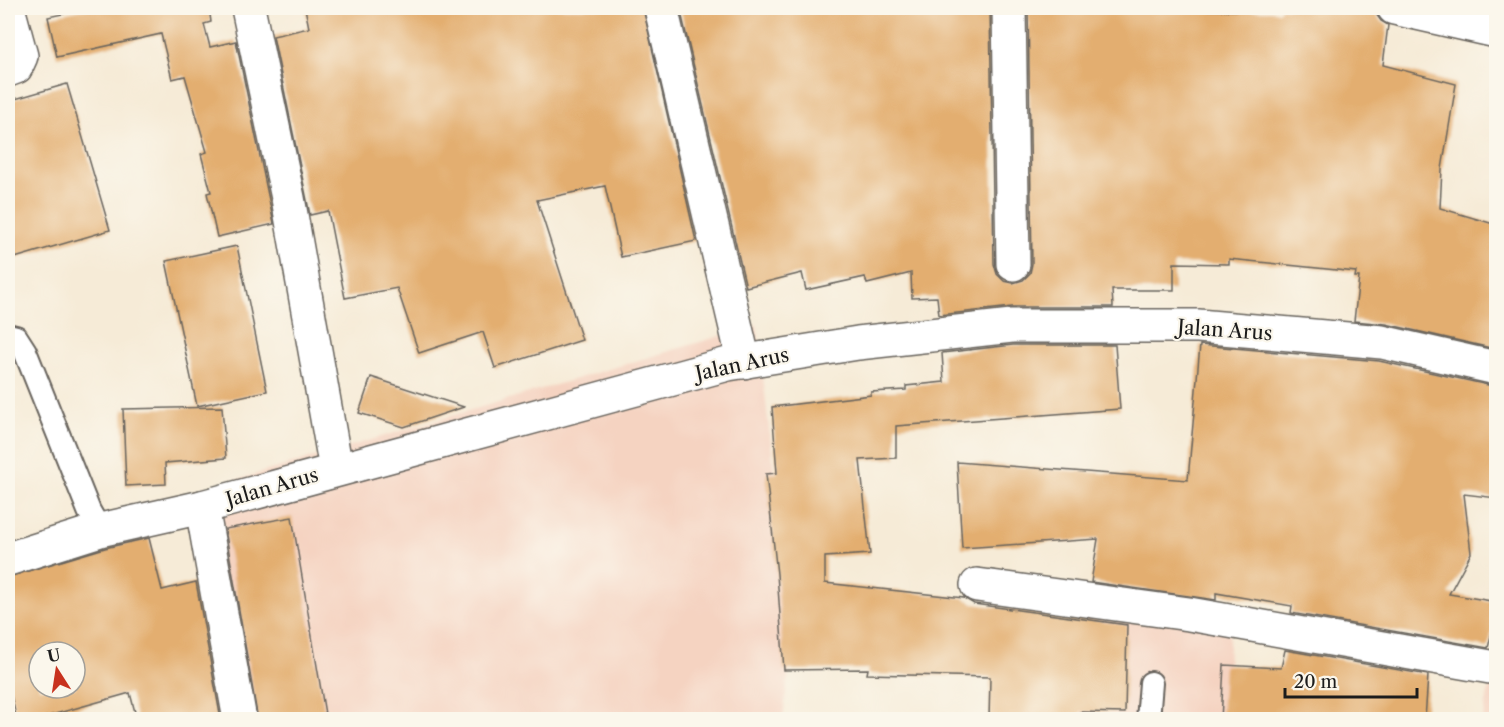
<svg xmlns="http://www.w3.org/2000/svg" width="1504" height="727" viewBox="0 0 1504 727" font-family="'Libre Caslon Text',serif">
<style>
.built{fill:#f5d3c1}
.building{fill:#e3ae6f;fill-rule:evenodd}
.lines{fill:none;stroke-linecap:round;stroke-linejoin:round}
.lane-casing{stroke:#68645d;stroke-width:26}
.street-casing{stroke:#68645d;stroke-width:36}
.lane{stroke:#fff;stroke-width:22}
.street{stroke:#fff;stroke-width:33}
.labels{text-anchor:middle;stroke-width:4.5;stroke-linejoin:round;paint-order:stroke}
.street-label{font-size:20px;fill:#1c1c1c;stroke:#fbf7ec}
</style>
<rect width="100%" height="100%" fill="#fbf7ec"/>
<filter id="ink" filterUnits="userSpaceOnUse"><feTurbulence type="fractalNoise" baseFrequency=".0167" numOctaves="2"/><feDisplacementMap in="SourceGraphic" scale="12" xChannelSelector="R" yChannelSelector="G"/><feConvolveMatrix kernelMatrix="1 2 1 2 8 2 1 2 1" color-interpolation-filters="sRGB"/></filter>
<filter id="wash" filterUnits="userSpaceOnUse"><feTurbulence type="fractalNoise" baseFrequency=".008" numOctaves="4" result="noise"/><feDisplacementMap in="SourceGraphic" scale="24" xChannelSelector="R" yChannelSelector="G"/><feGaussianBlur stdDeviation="1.35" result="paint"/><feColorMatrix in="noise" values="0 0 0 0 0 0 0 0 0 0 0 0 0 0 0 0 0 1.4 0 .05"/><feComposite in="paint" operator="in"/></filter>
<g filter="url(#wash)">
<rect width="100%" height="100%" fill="#f6ebd7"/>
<!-- built -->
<g class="built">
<polygon points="757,325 793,634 783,719 223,719 190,494"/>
<polygon points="1012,601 1230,620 1226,719 1000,720"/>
<polygon points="1496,652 1496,719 1483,719"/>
</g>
<g id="blocks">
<!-- building -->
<g class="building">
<polygon points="90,8 209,8 211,22 204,24 210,47 236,41 274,224 217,237 207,193 211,192 201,154 207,152 185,76 172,79 161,34 57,57 48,17"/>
<polygon points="305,8 643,8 696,241 621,257 605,186 537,200 582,340 495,368 483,332 419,353 397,288 345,298 328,211 310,215 273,36 309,28"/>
<polygon points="680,8 990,8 994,264 997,274 1004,281 1013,283 1023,280 1030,273 1032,264 1028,8 1168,8 1168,10 1280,11 1280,8 1376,8 1376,14 1381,21 1388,25 1383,65 1456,84 1442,169 1440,208 1497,225 1497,332 1491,348 1386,324 1354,321 1359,277 1355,277 1356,272 1229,259 1229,264 1174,263 1174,290 1112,290 1113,307 1012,307 939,315 937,297 912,298 911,273 867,284 865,277 806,290 802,273 746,287"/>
<polygon points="67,84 110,230 8,260 8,101"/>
<polygon points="237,246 267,391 197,406 166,261"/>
<polygon points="1013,345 1115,345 1120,409 896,426 896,458 860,460 870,554 825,557 825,583 964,598 974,604 1127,625 1125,713 1080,712 1080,720 989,720 990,677 867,674 868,669 784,670 777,574 766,474 777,473 772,407 871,395 871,392 906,390 906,386 944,382 942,353"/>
<polygon points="1200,345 1379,361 1497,387 1497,498 1464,494 1471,553 1449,594 1497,602 1497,612 1488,648 1291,613 1292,606 1216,593 1216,600 1091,582 1098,539 962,548 957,462 1188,480"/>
<polygon points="371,377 464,407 404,427 359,413"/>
<polygon points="222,407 226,458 165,463 166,484 126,486 123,409"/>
<polygon points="292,517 326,720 258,720 225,529"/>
<path d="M149 538 162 590 196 582 221 720H137L130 693 34 720H17L8 683V577L105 548ZM39 652H75V688H39Z"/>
<polygon points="1285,650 1428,675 1425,720 1221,720 1224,665 1281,668"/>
</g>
</g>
</g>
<g filter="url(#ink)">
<use href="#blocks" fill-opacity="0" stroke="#68645d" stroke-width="1.5"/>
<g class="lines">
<defs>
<g id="lane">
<polyline points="8,335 16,337 25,351 89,511 100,530"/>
<polyline points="1148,720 1151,683"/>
</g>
<g id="street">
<polyline points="248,8 288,198 336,469"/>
<polyline points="661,8 744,362"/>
<polyline points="1009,8 1013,264"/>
<polyline points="1394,8 1496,31"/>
<polyline points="8,70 16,67 21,56 8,8"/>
<polyline points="202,507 240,720"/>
<polyline points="8,559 100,530 202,507 728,364 858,343 1012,326 1198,326 1382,342 1496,368"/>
<polyline points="977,585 1189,614 1496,668"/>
</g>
</defs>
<!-- lane casing -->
<use href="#lane" class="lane-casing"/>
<!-- street casing -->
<use href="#street" class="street-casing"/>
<!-- lane -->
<use href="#lane" class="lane"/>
<!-- street -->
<use href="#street" class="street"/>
</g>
</g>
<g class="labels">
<!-- street labels -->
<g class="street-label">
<text transform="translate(1225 330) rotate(4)" y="7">Jalan Arus</text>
<text transform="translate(742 364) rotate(-12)" y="7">Jalan Arus</text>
<text transform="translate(272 487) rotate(-16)" y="7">Jalan Arus</text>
</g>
</g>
<!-- margin -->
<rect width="1504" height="727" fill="none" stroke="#fbf7ec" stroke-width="30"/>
<!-- north arrow -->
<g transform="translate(57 670) rotate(348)"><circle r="28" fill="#fbf7ec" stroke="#a29f99" stroke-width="1.5"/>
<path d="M0-4.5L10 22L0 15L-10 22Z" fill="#c8321e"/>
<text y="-9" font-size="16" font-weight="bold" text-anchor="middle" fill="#1c1c1c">U</text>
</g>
<!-- scale -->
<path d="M1285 688v9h132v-9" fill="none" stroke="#1c1c1c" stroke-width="3"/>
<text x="1294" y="688" font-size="18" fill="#1c1c1c" stroke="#fbf7ec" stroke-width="4.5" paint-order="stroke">20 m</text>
</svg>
